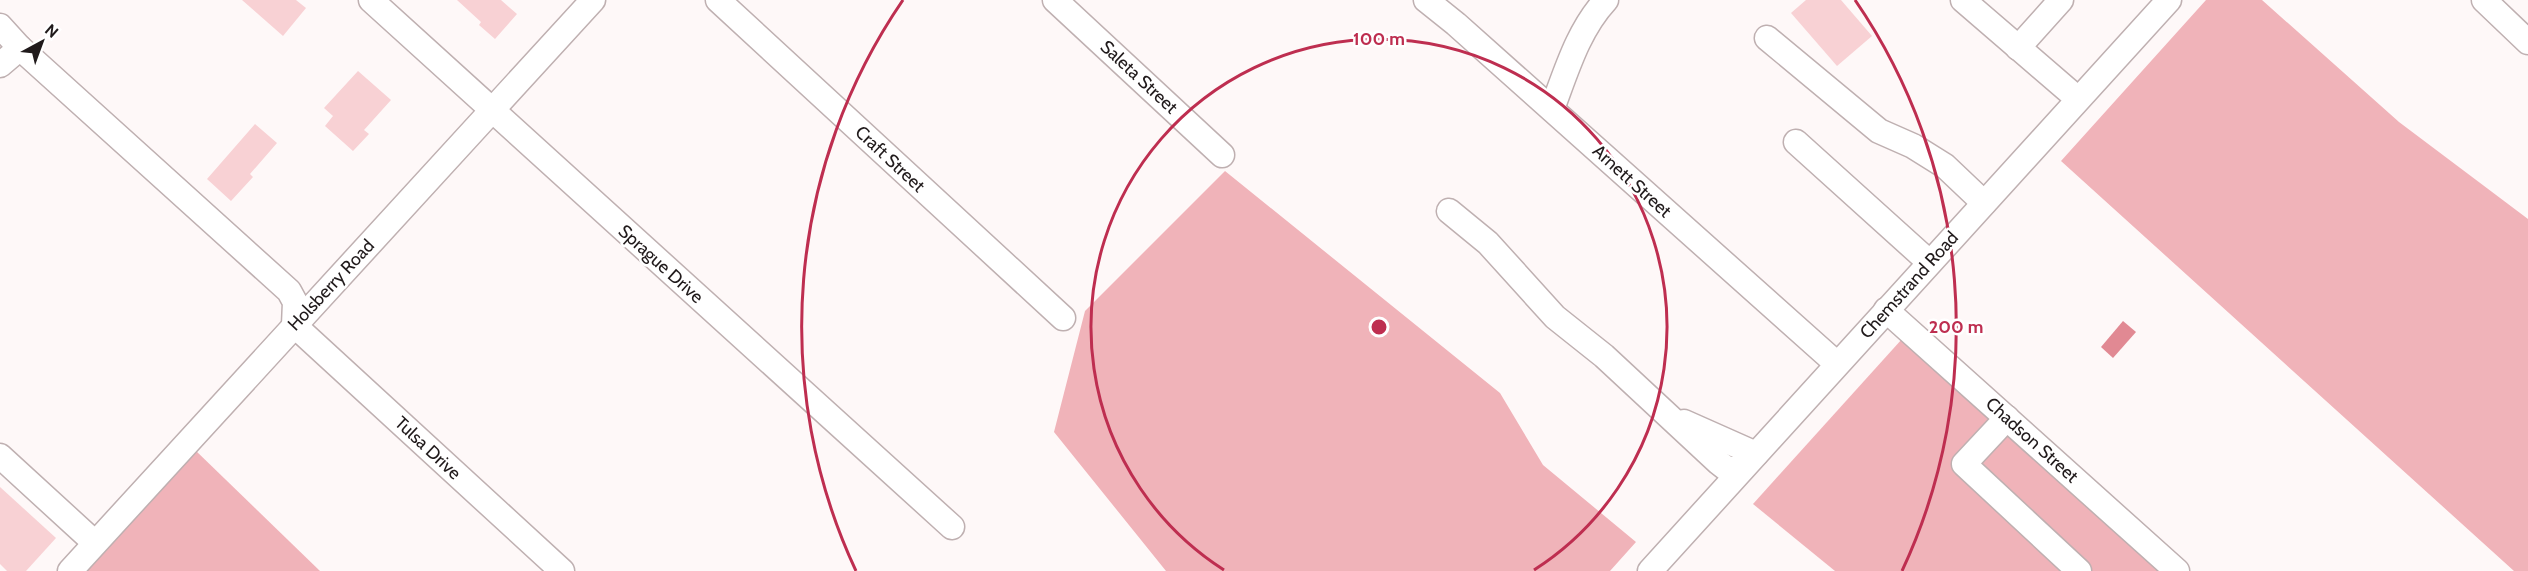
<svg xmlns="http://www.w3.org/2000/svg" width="2528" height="571" viewBox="0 0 2528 571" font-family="Cabin,sans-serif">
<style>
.green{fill:#f0b3b9}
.water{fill:#e18993}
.building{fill:#f8d1d4}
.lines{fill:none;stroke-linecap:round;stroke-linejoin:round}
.minor-casing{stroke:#bfb0b1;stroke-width:27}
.minor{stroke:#fff;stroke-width:24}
.ring{fill:none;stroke:#be2e50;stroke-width:3}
.labels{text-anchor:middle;stroke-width:5;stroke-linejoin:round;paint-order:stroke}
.street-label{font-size:18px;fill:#201a1b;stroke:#fff}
.centre{fill:#be2e50;stroke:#fff;stroke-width:3}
.ring-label{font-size:18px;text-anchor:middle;font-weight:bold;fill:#be2e50;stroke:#fff;stroke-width:5;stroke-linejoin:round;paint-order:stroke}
</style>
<rect width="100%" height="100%" fill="#fef8f8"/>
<!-- green -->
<g class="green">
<polygon points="2206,0 2262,0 2399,122 2528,219 2528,571 2514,571 2061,161"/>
<polygon points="1225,171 1500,393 1543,465 1636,542 1610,571 1166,571 1054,432 1085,311"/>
<polygon points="1902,339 2160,571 1835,571 1753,504"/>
<polygon points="194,449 320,571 82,571"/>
</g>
<!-- water -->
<polygon class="water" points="2123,321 2136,332 2113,358 2101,347"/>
<!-- building -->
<g class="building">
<polygon points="242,0 296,0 306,8 283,36"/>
<polygon points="457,0 501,0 517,14 495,39 479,25 481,22"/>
<polygon points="1806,0 1841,0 1872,36 1837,66 1791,13"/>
<polygon points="358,71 391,100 364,130 369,134 353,151 325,126 333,116 324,108"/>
<polygon points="255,124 277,143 250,174 253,177 231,201 207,179"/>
<polygon points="0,487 56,538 26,571 7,571 0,564"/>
</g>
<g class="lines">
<defs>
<g id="minor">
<polyline points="371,0 952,527"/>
<polyline points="718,0 1063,318"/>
<polyline points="1055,0 1222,155"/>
<polyline points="1426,0 1456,24 1837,364"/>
<polyline points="1963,0 2078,99"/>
<polyline points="2484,0 2528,42"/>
<polyline points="0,26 20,48 289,291 295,302 294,325 562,571"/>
<polyline points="1767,38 1879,131 1913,146 1945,166 1984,203"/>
<polyline points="2018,48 2061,0"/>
<polyline points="0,65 20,48"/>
<path d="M1552 109C1566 72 1578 30 1606 0"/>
<polyline points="1796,142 1929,262"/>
<polyline points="1449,211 1488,243 1555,317 1604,356 1718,462 1727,469 1742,469"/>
<polyline points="1886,310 2177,571"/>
<polyline points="2007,418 1964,464 2079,571"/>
<polyline points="1684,422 1756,454"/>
<polyline points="0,456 95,543"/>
<polyline points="70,571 593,0"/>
<polyline points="1650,571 2169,0"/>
</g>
</defs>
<!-- minor casing -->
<use href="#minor" class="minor-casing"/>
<!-- minor -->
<use href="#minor" class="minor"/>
</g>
<!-- distance rings -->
<g class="ring">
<path d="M1224 570A288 288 0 1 1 1534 570"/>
<path d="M856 571A577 577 0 0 1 903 0M1855 0A577 577 0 0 1 1902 571"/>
</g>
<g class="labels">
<!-- street labels -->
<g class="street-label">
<text transform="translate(1139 77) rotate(43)" y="6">Saleta Street</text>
<text transform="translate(890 159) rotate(43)" y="6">Craft Street</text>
<text transform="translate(1632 181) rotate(42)" y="6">Arnett Street</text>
<text transform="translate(661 264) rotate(42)" y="6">Sprague Drive</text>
<text transform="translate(331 285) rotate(-47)" y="6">Holsberry Road</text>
<text transform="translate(1909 285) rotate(-48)" y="6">Chemstrand Road</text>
<text transform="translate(2032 440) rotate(42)" y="6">Chadson Street</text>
<text transform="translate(428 448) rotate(43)" y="6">Tulsa Drive</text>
</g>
</g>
<circle cx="1379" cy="327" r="9" class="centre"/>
<g class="ring-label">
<text x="1379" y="45">100 m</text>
<text x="1956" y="333">200 m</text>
</g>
<!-- north arrow -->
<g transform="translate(42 42) rotate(41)" stroke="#ffffff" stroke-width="4.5" paint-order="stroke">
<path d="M0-4.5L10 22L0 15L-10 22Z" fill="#201a1b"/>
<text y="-9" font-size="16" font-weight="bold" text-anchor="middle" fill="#201a1b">N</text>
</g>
</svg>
